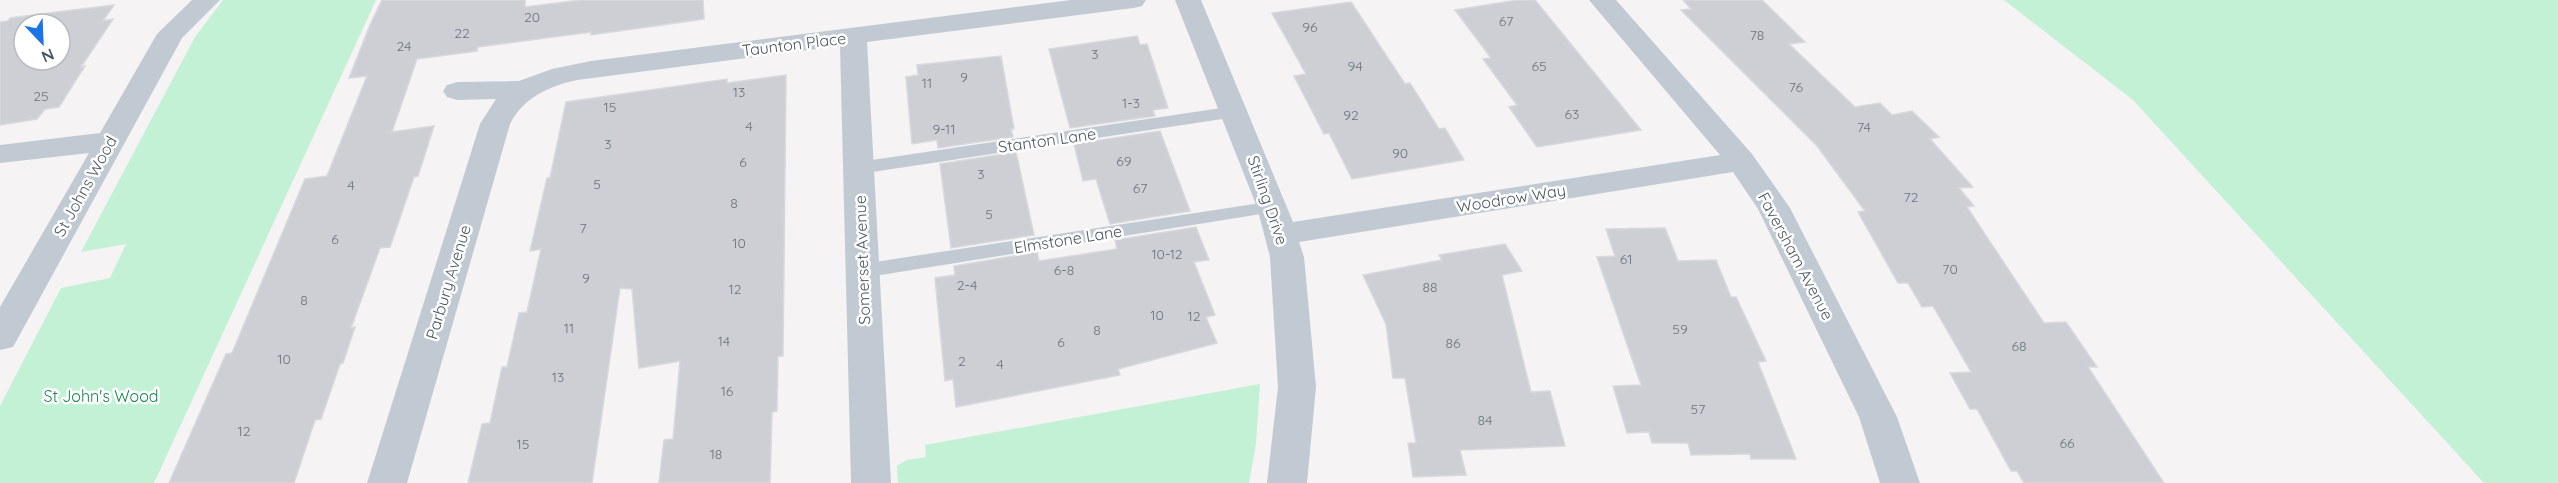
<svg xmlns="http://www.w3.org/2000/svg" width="2558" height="483" viewBox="0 0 2558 483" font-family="Quicksand,sans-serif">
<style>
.green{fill:#c3f1d5}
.building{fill:#cdcfd5;stroke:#d7d9de;stroke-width:1.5;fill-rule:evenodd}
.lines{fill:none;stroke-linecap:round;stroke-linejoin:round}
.service{fill:#c1cad2;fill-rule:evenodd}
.minor{fill:#c1cad2;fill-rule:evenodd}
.labels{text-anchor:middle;stroke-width:5;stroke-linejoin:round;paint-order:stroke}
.number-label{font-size:14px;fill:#6b747e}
.street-label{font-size:16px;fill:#4a5661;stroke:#fff}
.park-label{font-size:16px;fill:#17864f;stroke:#fff}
</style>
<rect width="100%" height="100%" fill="#f5f3f3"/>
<!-- green -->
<g class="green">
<polygon points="223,0 376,0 154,483 0,483 0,406 61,288 110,278 126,244 81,252 195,37"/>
<polygon points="2004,0 2558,0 2558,483 2484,483 2133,100"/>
<polygon points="1260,384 1256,444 1249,483 898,483 897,466 907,460 926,457 925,445"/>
</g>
<!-- building -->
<g class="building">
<polygon points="382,0 525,0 525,7 581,0 703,0 704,19 591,35 591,32 478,47 477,51 417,59 392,132 434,126 418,176 414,177 390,247 380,248 351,328 355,327 343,363 340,364 321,419 315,420 294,483 169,483 226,354 232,353 305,179 327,176 367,76 349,78 370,25"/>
<polygon points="1518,0 1535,0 1641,130 1537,147 1509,107 1517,105 1483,59 1491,58 1455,10"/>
<polygon points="1683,0 1762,0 1805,42 1789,44 1855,107 1880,103 1892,115 1912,111 1939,137 1930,139 1973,187 1959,188 1974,206 1967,207 2044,323 2066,322 2097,367 2088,367 2164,483 2024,483 2017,471 2011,471 1977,409 1970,409 1950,373 1971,372 1933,306 1922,307 1908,283 1898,283 1858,212 1865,211 1817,146 1681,10 1691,9"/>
<polygon points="1351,2 1405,84 1410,83 1439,129 1445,128 1464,160 1352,179 1329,133 1324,134 1294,76 1306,74 1272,13"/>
<path d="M114 5 103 21 113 19 81 67 85 66 59 107 45 109 37 119 0 125V22L8 21 10 18ZM24 24H60V60H24Z"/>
<polygon points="1137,36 1140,45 1147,44 1168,108 1153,110 1155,116 1070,128 1049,49"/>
<polygon points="1001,56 1014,129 1011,129 1013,137 938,148 937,140 912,144 906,77 918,75 917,65"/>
<polygon points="786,75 783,356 778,356 777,411 772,412 770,483 659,483 664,440 673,439 680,361 639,368 632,289 620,288 592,483 468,483 482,424 490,423 502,367 507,367 519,313 527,312 541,249 530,251 547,178 550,178 566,102 727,79 727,83"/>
<polygon points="1160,131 1190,211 1110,224 1096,179 1083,181 1074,144"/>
<polygon points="1016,152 1034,235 951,248 940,164"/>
<polygon points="1196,227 1209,260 1194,262 1215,315 1206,317 1217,343 1118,369 1120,375 956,407 953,379 945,381 935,278 955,275 954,266 1037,252 1039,261 1117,249 1115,240"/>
<polygon points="1665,228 1678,261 1716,260 1731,297 1736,297 1766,361 1758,362 1796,459 1751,459 1750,454 1691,455 1688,443 1652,443 1649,432 1627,433 1613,386 1641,385 1597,257 1615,256 1606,229"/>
<polygon points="1505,244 1522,271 1502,275 1531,392 1550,391 1565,446 1460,450 1466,475 1413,477 1408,443 1416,443 1405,378 1393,378 1386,324 1363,275 1442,260 1439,255"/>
</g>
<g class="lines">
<!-- service -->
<g class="service">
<polygon points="1235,106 1242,108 1244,112 1242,116 859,174 852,172 849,168 852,164 859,162"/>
<polygon points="1273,201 1280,203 1283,207 1280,211 862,278 854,276 851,271 854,266 862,264"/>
</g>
<!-- minor -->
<g class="minor">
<polygon points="192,0 220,0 182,38 18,338 13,347 0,350 0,307 89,153 0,163 0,145 100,133 157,34"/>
<path d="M1071 0H1146L1142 6 1133 8 867 42 891 483H851L840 46 577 80C549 86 523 98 510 124L407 483H367L480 124 496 99 457 100 447 97 443 91 447 85 457 82 519 81 552 69 591 61Z"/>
<polygon points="1175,0 1201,0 1293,222 1720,155 1589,0 1616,0 1752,154 1790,208 1897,417 1920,483 1880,483 1859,417 1758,209 1733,172 1299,242 1304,257 1316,387 1307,483 1267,483 1278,387 1270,257 1257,207"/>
</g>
</g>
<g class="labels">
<!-- number labels -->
<g class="number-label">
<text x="532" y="22">20</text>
<text x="1506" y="26">67</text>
<text x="1310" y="32">96</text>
<text x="462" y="38">22</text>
<text x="1757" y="40">78</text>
<text x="404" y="51">24</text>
<text x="1095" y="59">3</text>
<text x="1355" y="71">94</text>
<text x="1539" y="71">65</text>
<text x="964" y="82">9</text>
<text x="927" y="88">11</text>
<text x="1796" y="92">76</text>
<text x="739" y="97">13</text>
<text x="41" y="101">25</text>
<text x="1131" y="108">1-3</text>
<text x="610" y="112">15</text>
<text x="1572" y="119">63</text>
<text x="1351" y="120">92</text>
<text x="749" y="131">4</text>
<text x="1864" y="132">74</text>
<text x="944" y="134">9-11</text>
<text x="608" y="149">3</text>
<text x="1400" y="158">90</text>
<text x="1124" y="166">69</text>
<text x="743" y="167">6</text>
<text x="981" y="179">3</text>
<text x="597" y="189">5</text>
<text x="351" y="190">4</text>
<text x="1140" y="193">67</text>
<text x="1911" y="202">72</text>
<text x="734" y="208">8</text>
<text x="989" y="219">5</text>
<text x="583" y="233">7</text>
<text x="335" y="244">6</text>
<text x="739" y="248">10</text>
<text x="1167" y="259">10-12</text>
<text x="1626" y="264">61</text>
<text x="1950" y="274">70</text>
<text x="1064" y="275">6-8</text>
<text x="586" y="283">9</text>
<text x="967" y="290">2-4</text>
<text x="1430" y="292">88</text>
<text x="735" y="294">12</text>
<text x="304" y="305">8</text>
<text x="1157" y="320">10</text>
<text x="1194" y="321">12</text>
<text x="569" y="333">11</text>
<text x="1680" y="334">59</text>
<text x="1097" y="335">8</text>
<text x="724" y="346">14</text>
<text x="1061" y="347">6</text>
<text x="1453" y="348">86</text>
<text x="2019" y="351">68</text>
<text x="284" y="364">10</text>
<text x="962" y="366">2</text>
<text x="1000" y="369">4</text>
<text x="558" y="382">13</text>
<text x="727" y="396">16</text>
<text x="1698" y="414">57</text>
<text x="1485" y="425">84</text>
<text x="244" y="436">12</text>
<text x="2067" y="448">66</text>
<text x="523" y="449">15</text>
<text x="716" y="459">18</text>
</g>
<!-- street labels -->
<g class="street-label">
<text transform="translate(794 44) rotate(-7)" y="6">Taunton Place</text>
<text transform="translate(1047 140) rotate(-8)" y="6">Stanton Lane</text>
<text transform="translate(85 186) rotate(-61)" y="6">St Johns Wood</text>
<text transform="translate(1511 198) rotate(-9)" y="6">Woodrow Way</text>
<text transform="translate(1268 200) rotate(71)" y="6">Stirling Drive</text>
<text transform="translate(1068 239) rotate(-9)" y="6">Elmstone Lane</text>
<text transform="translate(1796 256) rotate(62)" y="6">Faversham Avenue</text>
<text transform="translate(862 260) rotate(-92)" y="6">Somerset Avenue</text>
<text transform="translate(448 282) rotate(-73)" y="6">Parbury Avenue</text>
</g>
<!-- park labels -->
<g class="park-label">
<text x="101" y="402">St John's Wood</text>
</g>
</g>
<!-- north arrow -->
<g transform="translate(42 42) rotate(157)"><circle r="28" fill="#ffffff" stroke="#b7bbc0" stroke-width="1.5"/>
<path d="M0-4.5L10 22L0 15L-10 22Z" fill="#1a73e8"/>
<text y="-9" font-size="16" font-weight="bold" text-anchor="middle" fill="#4a5661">N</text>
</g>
</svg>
